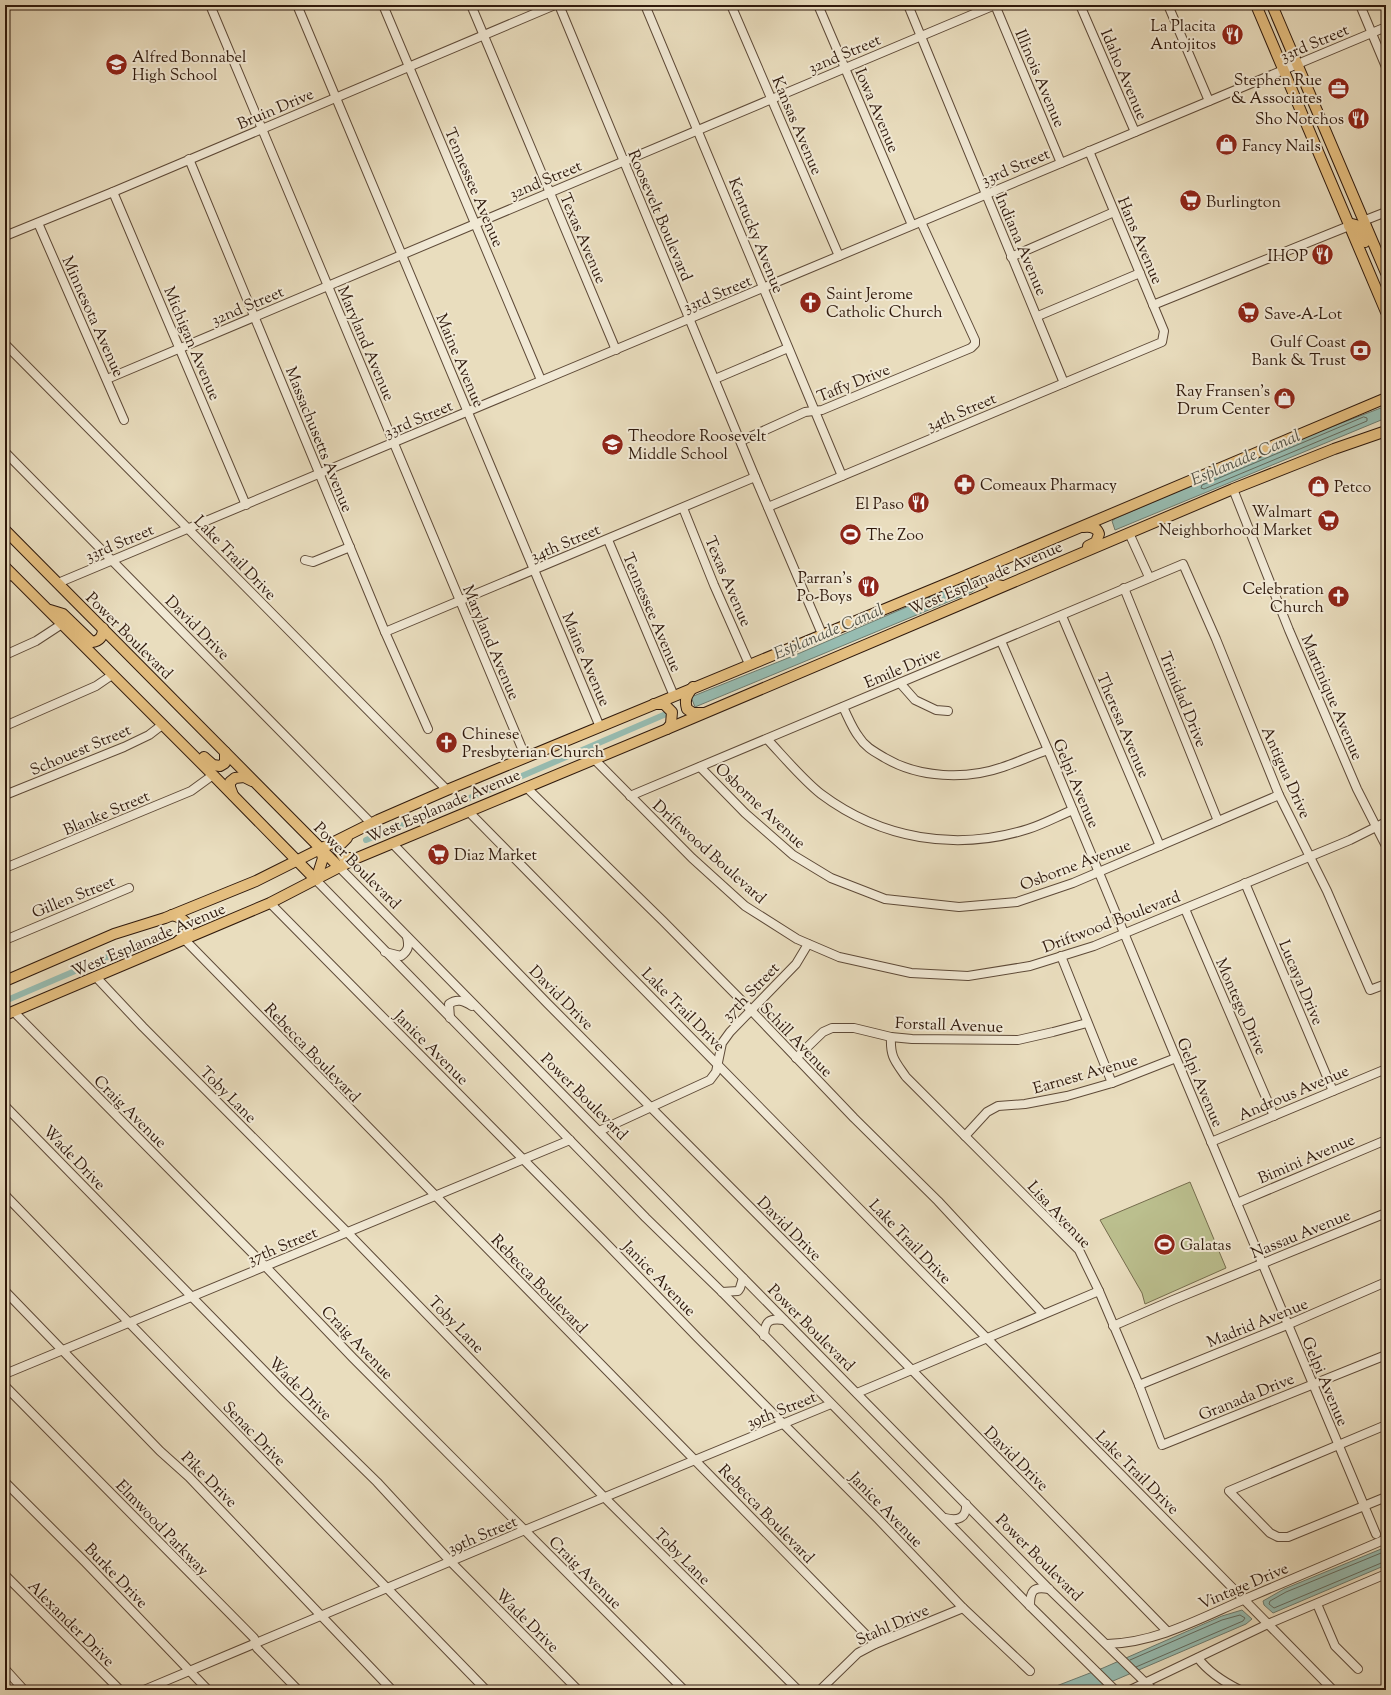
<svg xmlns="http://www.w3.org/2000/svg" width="1391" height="1695" viewBox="0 0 1391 1695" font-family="'Sorts Mill Goudy',serif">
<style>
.green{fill:#bbbf8e;stroke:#756c4d}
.water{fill:#97bcb1;stroke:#6d7b6f}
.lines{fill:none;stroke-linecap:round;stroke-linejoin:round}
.shore{stroke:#636a5e;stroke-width:1}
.canal{stroke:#97bcb1;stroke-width:6}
.minor-casing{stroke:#5e4a38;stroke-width:10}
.major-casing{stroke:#2f190c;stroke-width:12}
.minor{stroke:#f1e9d5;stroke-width:8}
.major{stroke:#e4be7f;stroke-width:10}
.labels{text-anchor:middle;stroke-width:4;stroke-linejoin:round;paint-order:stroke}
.poi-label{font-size:16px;fill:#2f190c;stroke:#f1e9d5;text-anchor:start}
.street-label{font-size:16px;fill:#2f190c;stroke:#f1e9d5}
.water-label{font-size:17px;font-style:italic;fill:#535246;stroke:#f1e9d5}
</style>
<rect width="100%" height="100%" fill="#e9ddbe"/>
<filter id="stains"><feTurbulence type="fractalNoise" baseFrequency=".005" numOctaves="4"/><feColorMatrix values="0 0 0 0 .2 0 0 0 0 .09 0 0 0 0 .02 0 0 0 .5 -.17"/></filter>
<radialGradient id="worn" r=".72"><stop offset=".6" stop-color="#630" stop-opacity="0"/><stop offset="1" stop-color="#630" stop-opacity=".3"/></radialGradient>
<!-- green -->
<polygon class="green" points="1190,1182 1226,1268 1145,1304 1142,1293 1100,1220"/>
<!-- water -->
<g class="water">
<polygon points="1386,406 1386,418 1115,530 1112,521 1116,518 1297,440"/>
<polygon points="973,580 977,588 972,592 695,707 691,697 793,656 967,581"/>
<polygon points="1386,1547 1386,1565 1273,1613 1264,1605 1263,1601 1284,1589"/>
<polygon points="1242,1610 1252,1619 1246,1624 1092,1690 1046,1690 1103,1668 1222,1616"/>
</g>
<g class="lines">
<!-- shore -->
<g class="shore">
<polygon points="1364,417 1367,418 1367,421 1204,489 1201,488 1202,485 1212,481"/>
<polyline points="1386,1551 1286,1592 1270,1601 1269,1604 1274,1608 1386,1561"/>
<polyline points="1130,1660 1222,1620 1240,1615 1245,1618 1243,1621 1136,1667"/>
</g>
<!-- canal -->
<g class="canal">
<polyline points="366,840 494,788 666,714"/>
<polyline points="5,1001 145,941"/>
</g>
<defs>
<g id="minor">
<polyline points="210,5 526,758"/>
<polyline points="297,5 600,727"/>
<polyline points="383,5 541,380"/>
<polyline points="471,5 616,350"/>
<polyline points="559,5 755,477 822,634"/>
<polyline points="645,5 842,476"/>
<polyline points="731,5 839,256"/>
<polyline points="818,5 912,225"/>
<polyline points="908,5 1064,383"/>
<polyline points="995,5 1061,163"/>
<polyline points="1080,5 1135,132"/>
<polyline points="1168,5 1209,101"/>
<polyline points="1360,5 1386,67"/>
<polyline points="189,159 385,632 428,729"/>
<polyline points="113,192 246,505"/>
<polyline points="1363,221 1386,212"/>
<polyline points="38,223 124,420"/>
<polyline points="5,236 113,192 555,5"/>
<polyline points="1011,257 1114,212"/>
<polyline points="1153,305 1349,226"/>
<polyline points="1038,316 1140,273"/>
<polyline points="5,344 447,790"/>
<polyline points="107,379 995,5"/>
<polyline points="715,379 788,348"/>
<polyline points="741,441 805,412 822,410 971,348 975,344 975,340 921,222"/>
<polyline points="5,452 371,823"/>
<polyline points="1233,489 1289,630 1357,789 1386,846"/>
<polyline points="768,507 1162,342 1164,331 1089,151"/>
<polyline points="683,508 714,585 749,664"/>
<polyline points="1129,533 1149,577"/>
<polyline points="608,540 674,696"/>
<polyline points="305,560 313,562 350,547"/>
<polyline points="5,580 12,573"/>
<polyline points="58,583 1386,27"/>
<polyline points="1124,588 1218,821"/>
<polyline points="1062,616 1160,846"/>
<polyline points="385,632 755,477"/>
<polyline points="1001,641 1048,750 1176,1058 1376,1534"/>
<polyline points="5,655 36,641 62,624"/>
<polyline points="900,683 915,700 936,710 948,711"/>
<path d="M843 707C848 717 852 728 859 737 865 747 875 752 885 758 919 778 966 780 1003 767 1018 762 1033 755 1048 750"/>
<polyline points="5,726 96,686 112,675"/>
<path d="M767 739C783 756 803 780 821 794 881 839 956 852 1028 829 1044 824 1058 816 1073 810"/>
<polyline points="594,759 692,858 745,906 797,939 839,957 911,973 968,976 1030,966 1094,946 1350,840 1386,822"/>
<polyline points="700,767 745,813 793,855 831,878 885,899 959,907 1017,902 1073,883 1279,795"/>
<polyline points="526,787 663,921 748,1007 854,1118 938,1201 1043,1314"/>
<polyline points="5,795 124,747 149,735 162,725"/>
<polyline points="630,796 1183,564 1216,639 1279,795 1327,891 1370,990 1386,984"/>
<polyline points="468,811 1333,1690"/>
<polyline points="392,843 547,1003 912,1370 1167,1631"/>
<polyline points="339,867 1049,1589 1153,1690"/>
<polyline points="5,868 191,791 213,775"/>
<polyline points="316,880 646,1218 722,1292 1030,1606 1115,1690"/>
<polyline points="1245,883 1333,1091"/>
<polyline points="270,903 602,1239 697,1337 878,1519 963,1608 1030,1671"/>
<polyline points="1185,909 1274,1116"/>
<polyline points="5,940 129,888"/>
<polyline points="185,940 875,1644"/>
<path d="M385 952 401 956C409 950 409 946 407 937"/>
<polyline points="1061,956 1112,1083"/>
<polyline points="96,977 143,1027 348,1233 605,1498 798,1690"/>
<polyline points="14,1012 266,1267 353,1358 684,1690"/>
<path d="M450 1018 449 1004C457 998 464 1001 472 1006"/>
<path d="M891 1037C890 1057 895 1061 906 1077L1079 1250 1099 1291 1139 1385 1162 1445 1386 1355"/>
<polyline points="796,1058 823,1032 832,1028 854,1028 891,1037 912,1039 1018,1040 1053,1032 1087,1023"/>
<polyline points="5,1106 284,1391 377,1482 451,1562 578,1690"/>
<polyline points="599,1131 710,1080 716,1072 722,1043 730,1032 796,964 808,944"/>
<polyline points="965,1136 987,1112 998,1106 1025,1104 1067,1096 1112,1083 1176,1058"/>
<polyline points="1211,1142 1386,1069"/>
<polyline points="5,1195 486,1690"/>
<polyline points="1237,1203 1386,1140"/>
<polyline points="5,1291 160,1451 189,1477 392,1690"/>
<polyline points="722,1292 738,1291 740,1288 743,1278"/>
<polyline points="1113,1326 1173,1300 1386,1213"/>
<path d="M764 1336C765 1321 769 1318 784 1320"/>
<polyline points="5,1374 570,1140"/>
<polyline points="1139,1385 1287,1325 1386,1282"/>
<polyline points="5,1386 254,1638 257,1648 298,1690"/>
<polyline points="857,1393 1099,1291"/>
<polyline points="1386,1425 1229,1491 1270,1533 1278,1537 1288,1537 1386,1497"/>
<polyline points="5,1482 85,1562 208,1690"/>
<path d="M945 1518C957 1521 967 1519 966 1504"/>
<polyline points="5,1575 120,1690"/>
<polyline points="1317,1604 1335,1646 1358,1669"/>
<path d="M1030 1606C1030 1591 1033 1586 1049 1589"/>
<path d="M1107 1644C1156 1643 1201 1618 1245 1599 1292 1579 1339 1559 1386 1539"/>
<path d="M1198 1658C1209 1673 1224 1682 1240 1690"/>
<polyline points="5,1669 24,1690"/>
<polyline points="144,1690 525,1530 831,1404"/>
<polyline points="820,1690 858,1653 875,1644 963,1608"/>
<polyline points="1130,1690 1268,1624 1386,1574"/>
</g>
<g id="major">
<polyline points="1256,5 1386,312"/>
<polyline points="1272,5 1386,273"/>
<polyline points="1349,226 1352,224 1356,225 1365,242"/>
<path d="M1083 527C1090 526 1097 527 1099 534L1096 542 1088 546"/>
<polyline points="5,530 339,867"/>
<path d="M994 566C988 569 984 571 985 578L992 584 1002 586"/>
<polyline points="5,567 213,775 316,880"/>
<path d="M50 610 63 614 92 642C100 641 103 636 103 628"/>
<path d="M693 687C687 695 684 699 687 709L693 713H703"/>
<polyline points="654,704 664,704 672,712 671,724 667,729"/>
<polyline points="204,757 213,765 220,766 225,763 225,752"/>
<polyline points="233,795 230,787 230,782 235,778 244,777 252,781"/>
<polyline points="347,838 340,845 338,849 344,858 355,858"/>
<polyline points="316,880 323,858 320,849"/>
<path d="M172 915C189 920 195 929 178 941"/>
<polyline points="5,981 114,934 165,918 256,881 378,820 447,790 960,578 1386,398"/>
<polyline points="5,1015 270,903 357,858 667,729 1233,489 1334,449 1386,431"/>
</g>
</defs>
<!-- minor casing -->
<use href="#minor" class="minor-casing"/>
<!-- major casing -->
<use href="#major" class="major-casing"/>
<!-- minor -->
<use href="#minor" class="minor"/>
<!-- major -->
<use href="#major" class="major"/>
</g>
<!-- icons -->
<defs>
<symbol id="restaurant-disc" viewBox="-11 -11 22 22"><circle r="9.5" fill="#8f2418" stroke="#f1e9d5"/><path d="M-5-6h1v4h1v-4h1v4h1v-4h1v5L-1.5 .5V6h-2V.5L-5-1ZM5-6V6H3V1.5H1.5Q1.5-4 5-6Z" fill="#fff"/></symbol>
<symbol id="school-disc" viewBox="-11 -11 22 22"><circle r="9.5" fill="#8f2418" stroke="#f1e9d5"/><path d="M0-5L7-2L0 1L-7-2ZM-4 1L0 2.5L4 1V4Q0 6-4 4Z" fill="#fff"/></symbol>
<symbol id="office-disc" viewBox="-11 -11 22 22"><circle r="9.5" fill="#8f2418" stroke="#f1e9d5"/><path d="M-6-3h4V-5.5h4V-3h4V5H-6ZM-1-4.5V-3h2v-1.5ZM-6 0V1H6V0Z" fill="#fff"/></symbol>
<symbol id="shop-disc" viewBox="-11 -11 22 22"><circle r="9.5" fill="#8f2418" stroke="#f1e9d5"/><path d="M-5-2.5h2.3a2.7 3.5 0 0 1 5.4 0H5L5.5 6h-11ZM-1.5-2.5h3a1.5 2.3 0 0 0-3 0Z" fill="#fff"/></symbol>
<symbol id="supermarket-disc" viewBox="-11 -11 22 22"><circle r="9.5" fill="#8f2418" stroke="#f1e9d5"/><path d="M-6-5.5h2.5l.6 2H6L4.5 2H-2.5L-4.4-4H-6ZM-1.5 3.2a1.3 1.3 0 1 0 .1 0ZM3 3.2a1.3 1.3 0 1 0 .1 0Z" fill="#fff"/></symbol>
<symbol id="church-disc" viewBox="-11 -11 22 22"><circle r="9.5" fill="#8f2418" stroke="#f1e9d5"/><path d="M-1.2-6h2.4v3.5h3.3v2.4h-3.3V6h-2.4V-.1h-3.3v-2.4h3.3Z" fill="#fff"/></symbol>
<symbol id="bank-disc" viewBox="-11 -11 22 22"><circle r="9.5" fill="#8f2418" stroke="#f1e9d5"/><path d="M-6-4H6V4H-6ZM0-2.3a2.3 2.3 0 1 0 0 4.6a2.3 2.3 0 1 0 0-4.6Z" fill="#fff"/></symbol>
<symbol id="pharmacy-disc" viewBox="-11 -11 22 22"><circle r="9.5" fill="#8f2418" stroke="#f1e9d5"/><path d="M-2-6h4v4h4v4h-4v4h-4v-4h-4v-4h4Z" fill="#fff"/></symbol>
<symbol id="stadium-disc" viewBox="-11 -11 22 22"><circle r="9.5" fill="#8f2418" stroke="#f1e9d5"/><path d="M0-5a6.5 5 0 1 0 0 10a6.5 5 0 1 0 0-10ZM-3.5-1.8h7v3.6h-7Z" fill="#fff"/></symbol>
</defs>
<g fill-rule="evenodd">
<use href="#restaurant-disc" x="1220" y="22" width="25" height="25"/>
<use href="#school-disc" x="104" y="52" width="25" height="25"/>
<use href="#office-disc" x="1326" y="76" width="25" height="25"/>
<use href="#restaurant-disc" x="1346" y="106" width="25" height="25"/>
<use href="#shop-disc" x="1214" y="132" width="25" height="25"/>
<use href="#supermarket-disc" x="1178" y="188" width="25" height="25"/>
<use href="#restaurant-disc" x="1310" y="242" width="25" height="25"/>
<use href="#church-disc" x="798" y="290" width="25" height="25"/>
<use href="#supermarket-disc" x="1236" y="300" width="25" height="25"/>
<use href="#bank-disc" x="1348" y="338" width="25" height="25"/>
<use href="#shop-disc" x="1272" y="386" width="25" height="25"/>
<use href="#school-disc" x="600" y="432" width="25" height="25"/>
<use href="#pharmacy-disc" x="952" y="472" width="25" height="25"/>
<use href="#shop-disc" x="1306" y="474" width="25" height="25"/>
<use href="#restaurant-disc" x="906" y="490" width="25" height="25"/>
<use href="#supermarket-disc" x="1316" y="508" width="25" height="25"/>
<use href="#stadium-disc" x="838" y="522" width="25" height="25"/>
<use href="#restaurant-disc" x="856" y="574" width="25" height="25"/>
<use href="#church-disc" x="1326" y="584" width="25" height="25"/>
<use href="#church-disc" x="434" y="730" width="25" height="25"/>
<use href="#supermarket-disc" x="426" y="842" width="25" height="25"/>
<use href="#stadium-disc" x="1152" y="1232" width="25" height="25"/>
</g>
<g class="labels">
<!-- poi labels -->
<g class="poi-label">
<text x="1216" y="31" text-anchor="end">La Placita<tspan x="1216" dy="18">Antojitos</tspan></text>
<text x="132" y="62">Alfred Bonnabel<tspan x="132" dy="18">High School</tspan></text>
<text x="1322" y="85" text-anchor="end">Stephen Rue<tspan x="1322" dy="18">&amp; Associates</tspan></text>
<text x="1344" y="124" text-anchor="end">Sho Notchos</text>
<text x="1242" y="151">Fancy Nails</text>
<text x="1206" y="207">Burlington</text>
<text x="1308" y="261" text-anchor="end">IHOP</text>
<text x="826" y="299">Saint Jerome<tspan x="826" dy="18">Catholic Church</tspan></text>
<text x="1264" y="319">Save-A-Lot</text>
<text x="1346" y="347" text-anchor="end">Gulf Coast<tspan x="1346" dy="18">Bank &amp; Trust</tspan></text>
<text x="1270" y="396" text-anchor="end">Ray Fransen's<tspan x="1270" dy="18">Drum Center</tspan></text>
<text x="628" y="441">Theodore Roosevelt<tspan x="628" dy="18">Middle School</tspan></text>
<text x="980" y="490">Comeaux Pharmacy</text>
<text x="1334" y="492">Petco</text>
<text x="904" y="509" text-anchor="end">El Paso</text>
<text x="1312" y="517" text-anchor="end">Walmart<tspan x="1312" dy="18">Neighborhood Market</tspan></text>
<text x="866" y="540">The Zoo</text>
<text x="852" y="583" text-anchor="end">Parran's<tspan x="852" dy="18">Po-Boys</tspan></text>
<text x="1324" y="594" text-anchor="end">Celebration<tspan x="1324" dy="18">Church</tspan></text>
<text x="462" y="739">Chinese<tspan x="462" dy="18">Presbyterian Church</tspan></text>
<text x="454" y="860">Diaz Market</text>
<text x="1180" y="1250">Galatas</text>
</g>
<!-- street labels -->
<g class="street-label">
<text transform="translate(1314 42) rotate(-23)" y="6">33rd Street</text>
<text transform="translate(844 53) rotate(-23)" y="6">32nd Street</text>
<text transform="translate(1125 74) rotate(67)" y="6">Idaho Avenue</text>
<text transform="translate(1041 78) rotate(67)" y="6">Illinois Avenue</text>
<text transform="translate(275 108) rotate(-23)" y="6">Bruin Drive</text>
<text transform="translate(878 110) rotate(67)" y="6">Iowa Avenue</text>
<text transform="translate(798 125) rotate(67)" y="6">Kansas Avenue</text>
<text transform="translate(1015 166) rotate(-23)" y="6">33rd Street</text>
<text transform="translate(545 179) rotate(-23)" y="6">32nd Street</text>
<text transform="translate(475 187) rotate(67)" y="6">Tennessee Avenue</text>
<text transform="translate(661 215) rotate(67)" y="6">Roosevelt Boulevard</text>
<text transform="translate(757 235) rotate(68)" y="6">Kentucky Avenue</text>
<text transform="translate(584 238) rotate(67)" y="6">Texas Avenue</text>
<text transform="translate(1141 240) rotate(67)" y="6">Hans Avenue</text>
<text transform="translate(1022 244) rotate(67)" y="6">Indiana Avenue</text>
<text transform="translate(717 293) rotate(-23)" y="6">33rd Street</text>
<text transform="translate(247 305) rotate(-23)" y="6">32nd Street</text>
<text transform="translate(94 316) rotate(66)" y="6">Minnesota Avenue</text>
<text transform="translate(193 343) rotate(67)" y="6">Michigan Avenue</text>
<text transform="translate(367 343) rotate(67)" y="6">Maryland Avenue</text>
<text transform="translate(461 360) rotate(67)" y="6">Maine Avenue</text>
<text transform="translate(853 382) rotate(-22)" y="6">Taffy Drive</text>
<text transform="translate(961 411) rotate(-23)" y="6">34th Street</text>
<text transform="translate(418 418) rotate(-23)" y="6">33rd Street</text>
<text transform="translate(320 439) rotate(68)" y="6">Massachusetts Avenue</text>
<text transform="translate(119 542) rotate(-23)" y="6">33rd Street</text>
<text transform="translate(565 542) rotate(-23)" y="6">34th Street</text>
<text transform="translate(236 557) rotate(46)" y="6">Lake Trail Drive</text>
<text transform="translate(985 577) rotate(-23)" y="6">West Esplanade Avenue</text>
<text transform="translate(729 581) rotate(67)" y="6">Texas Avenue</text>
<text transform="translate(653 612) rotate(67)" y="6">Tennessee Avenue</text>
<text transform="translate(198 627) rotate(45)" y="6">David Drive</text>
<text transform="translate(130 635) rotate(45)" y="6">Power Boulevard</text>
<text transform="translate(492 642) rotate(67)" y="6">Maryland Avenue</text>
<text transform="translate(587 659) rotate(67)" y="6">Maine Avenue</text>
<text transform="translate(902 667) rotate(-23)" y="6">Emile Drive</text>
<text transform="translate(1333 697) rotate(67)" y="6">Martinique Avenue</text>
<text transform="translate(1184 699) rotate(68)" y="6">Trinidad Drive</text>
<text transform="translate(1124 725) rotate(67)" y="6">Theresa Avenue</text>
<text transform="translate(80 749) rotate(-23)" y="6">Schouest Street</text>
<text transform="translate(1287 772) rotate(66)" y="6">Antigua Drive</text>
<text transform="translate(1077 783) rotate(67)" y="6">Gelpi Avenue</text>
<text transform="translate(443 805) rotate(-23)" y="6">West Esplanade Avenue</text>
<text transform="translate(761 805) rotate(43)" y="6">Osborne Avenue</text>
<text transform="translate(106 812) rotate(-23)" y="6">Blanke Street</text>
<text transform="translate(710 851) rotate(42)" y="6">Driftwood Boulevard</text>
<text transform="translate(1075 864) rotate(-21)" y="6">Osborne Avenue</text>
<text transform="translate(358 865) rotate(45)" y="6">Power Boulevard</text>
<text transform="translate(73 896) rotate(-22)" y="6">Gillen Street</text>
<text transform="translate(1111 921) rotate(-21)" y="6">Driftwood Boulevard</text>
<text transform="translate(148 939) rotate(-23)" y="6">West Esplanade Avenue</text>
<text transform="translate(1302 982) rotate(67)" y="6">Lucaya Drive</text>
<text transform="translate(750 991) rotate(-46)" y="6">37th Street</text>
<text transform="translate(562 997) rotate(45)" y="6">David Drive</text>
<text transform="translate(1242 1006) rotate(66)" y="6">Montego Drive</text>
<text transform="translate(684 1009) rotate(45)" y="6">Lake Trail Drive</text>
<text transform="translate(949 1024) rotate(2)" y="6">Forstall Avenue</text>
<text transform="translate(797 1039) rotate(46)" y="6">Schill Avenue</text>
<text transform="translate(432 1047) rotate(45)" y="6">Janice Avenue</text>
<text transform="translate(313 1052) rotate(46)" y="6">Rebecca Boulevard</text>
<text transform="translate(1085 1073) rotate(-16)" y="6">Earnest Avenue</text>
<text transform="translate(1201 1082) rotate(67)" y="6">Gelpi Avenue</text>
<text transform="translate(1293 1092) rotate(-23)" y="6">Androus Avenue</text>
<text transform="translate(229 1094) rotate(45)" y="6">Toby Lane</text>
<text transform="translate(585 1096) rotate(45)" y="6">Power Boulevard</text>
<text transform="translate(131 1111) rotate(45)" y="6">Craig Avenue</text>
<text transform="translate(75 1157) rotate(46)" y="6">Wade Drive</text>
<text transform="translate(1306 1158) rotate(-23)" y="6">Bimini Avenue</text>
<text transform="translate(1060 1214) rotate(47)" y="6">Lisa Avenue</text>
<text transform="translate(790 1228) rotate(45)" y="6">David Drive</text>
<text transform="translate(1300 1233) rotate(-22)" y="6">Nassau Avenue</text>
<text transform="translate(911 1241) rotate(46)" y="6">Lake Trail Drive</text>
<text transform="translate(282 1245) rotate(-23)" y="6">37th Street</text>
<text transform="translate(660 1278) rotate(46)" y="6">Janice Avenue</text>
<text transform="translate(540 1283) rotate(46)" y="6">Rebecca Boulevard</text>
<text transform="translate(1257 1322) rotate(-22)" y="6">Madrid Avenue</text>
<text transform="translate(457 1324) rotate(46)" y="6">Toby Lane</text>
<text transform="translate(812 1327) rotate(45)" y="6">Power Boulevard</text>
<text transform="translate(358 1342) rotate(46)" y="6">Craig Avenue</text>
<text transform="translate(1326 1381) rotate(67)" y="6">Gelpi Avenue</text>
<text transform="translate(301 1388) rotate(45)" y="6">Wade Drive</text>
<text transform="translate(1246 1396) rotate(-22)" y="6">Granada Drive</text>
<text transform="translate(781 1409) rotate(-22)" y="6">39th Street</text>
<text transform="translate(255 1433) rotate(46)" y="6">Senac Drive</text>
<text transform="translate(1017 1458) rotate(45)" y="6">David Drive</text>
<text transform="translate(1138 1472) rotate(45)" y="6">Lake Trail Drive</text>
<text transform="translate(210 1479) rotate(45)" y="6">Pike Drive</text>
<text transform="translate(887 1509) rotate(46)" y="6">Janice Avenue</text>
<text transform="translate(767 1513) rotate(46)" y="6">Rebecca Boulevard</text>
<text transform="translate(163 1527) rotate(46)" y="6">Elmwood Parkway</text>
<text transform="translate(482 1534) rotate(-23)" y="6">39th Street</text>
<text transform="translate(683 1556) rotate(45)" y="6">Toby Lane</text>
<text transform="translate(1040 1557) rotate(45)" y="6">Power Boulevard</text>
<text transform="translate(586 1572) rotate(45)" y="6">Craig Avenue</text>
<text transform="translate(117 1575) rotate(46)" y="6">Burke Drive</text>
<text transform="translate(1243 1585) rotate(-23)" y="6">Vintage Drive</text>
<text transform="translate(528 1620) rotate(45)" y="6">Wade Drive</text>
<text transform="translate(72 1623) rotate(45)" y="6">Alexander Drive</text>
<text transform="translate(892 1624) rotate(-24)" y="6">Stahl Drive</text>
</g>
<!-- water labels -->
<g class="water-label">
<text transform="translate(1245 457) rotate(-23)" y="6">Esplanade Canal</text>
<text transform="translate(828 631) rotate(-23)" y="6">Esplanade Canal</text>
</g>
</g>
<!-- margin -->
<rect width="1391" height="1695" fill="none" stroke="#e9ddbe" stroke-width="20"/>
<rect x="6" y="6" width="1379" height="1683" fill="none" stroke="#2f190c" stroke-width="2"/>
<rect x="10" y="10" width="1371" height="1675" fill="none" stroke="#2f190c"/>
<rect width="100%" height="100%" filter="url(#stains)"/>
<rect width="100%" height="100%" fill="url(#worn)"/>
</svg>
